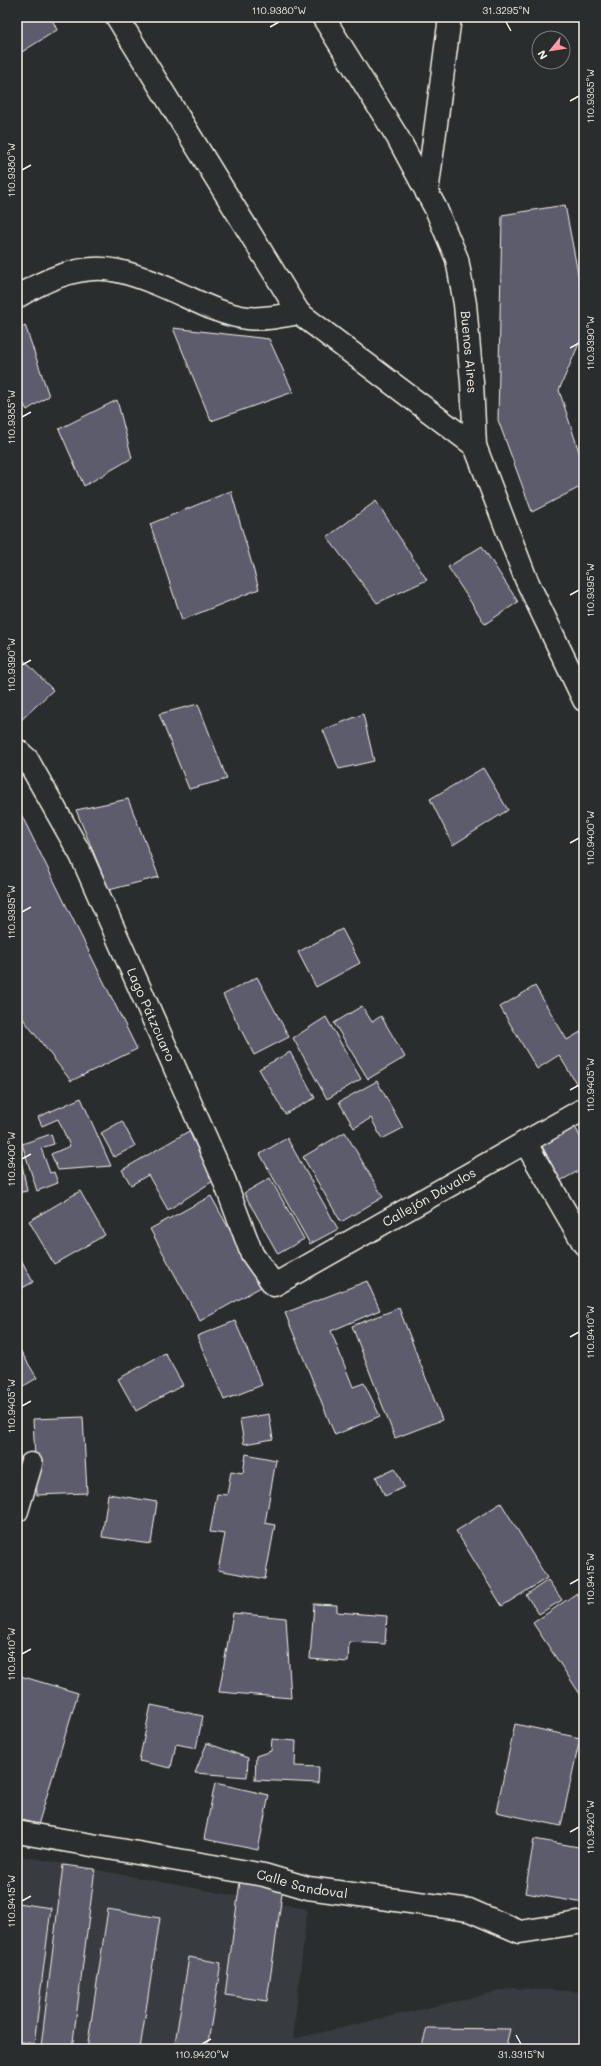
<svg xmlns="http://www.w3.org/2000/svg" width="601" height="2066" viewBox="0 0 601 2066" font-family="Mali,sans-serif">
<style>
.built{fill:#393b41}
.building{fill:#5d5b6d;stroke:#f4f1e8}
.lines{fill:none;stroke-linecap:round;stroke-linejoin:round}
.minor-casing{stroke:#f4f1e8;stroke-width:25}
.minor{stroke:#2a2d2e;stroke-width:22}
.ticks{fill:none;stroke:#f4f1e8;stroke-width:1.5}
.labels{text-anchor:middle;stroke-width:3;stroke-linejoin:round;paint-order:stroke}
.street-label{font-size:13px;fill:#f4f1e8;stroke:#2a2d2e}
.neatline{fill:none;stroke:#f4f1e8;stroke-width:1.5}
.ticks-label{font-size:10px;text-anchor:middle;fill:#f4f1e8}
</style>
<rect width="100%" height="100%" fill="#2a2d2e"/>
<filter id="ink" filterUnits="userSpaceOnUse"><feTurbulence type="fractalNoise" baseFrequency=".025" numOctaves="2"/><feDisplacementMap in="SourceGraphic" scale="8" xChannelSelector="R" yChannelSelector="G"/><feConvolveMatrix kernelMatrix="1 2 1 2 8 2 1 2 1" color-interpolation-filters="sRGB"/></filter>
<g filter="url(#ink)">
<!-- built -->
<polygon class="built" points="17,1855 307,1909 293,2039 513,1988 584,1992 584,2049 17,2049"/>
<!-- building -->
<g class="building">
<polygon points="17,17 51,17 57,30 17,55"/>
<polygon points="565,205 584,305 584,332 559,390 584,467 584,485 532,512 498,420 502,215"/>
<polygon points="25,325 49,396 27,410 17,393 17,330"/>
<polygon points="173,328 269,339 293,392 211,421"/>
<polygon points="117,400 132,458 84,486 59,429"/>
<polygon points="231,491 259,589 182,620 150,524"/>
<polygon points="376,501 427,580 377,603 327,537"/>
<polygon points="482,546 518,602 485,624 448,567"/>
<polygon points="17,653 53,690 17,724"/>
<polygon points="198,704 227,779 189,789 159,714"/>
<polygon points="363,714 374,761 339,769 323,730"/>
<polygon points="483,768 508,810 453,845 430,799"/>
<polygon points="128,799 159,877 109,890 76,810"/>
<polygon points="17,806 137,1049 71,1081 17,1011"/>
<polygon points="342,929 360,963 316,987 298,952"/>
<polygon points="257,977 289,1037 254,1055 223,995"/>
<polygon points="535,986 567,1040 584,1030 584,1091 582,1093 559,1055 537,1069 500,1007"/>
<polygon points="362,1006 372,1022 381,1016 405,1057 368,1079 334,1023"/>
<polygon points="326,1017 361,1079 327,1099 293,1038"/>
<polygon points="290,1052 315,1098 285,1114 259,1069"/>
<polygon points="377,1081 403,1128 382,1139 371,1118 354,1128 339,1102"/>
<polygon points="81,1098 111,1166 58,1170 51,1154 70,1146 58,1119 42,1126 38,1117"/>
<polygon points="122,1121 135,1146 114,1157 101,1133"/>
<polygon points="573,1123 584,1144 584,1168 560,1181 539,1140"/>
<polygon points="189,1131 213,1181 168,1210 148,1175 131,1185 122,1170"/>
<polygon points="345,1132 383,1197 341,1222 303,1157"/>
<polygon points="51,1134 54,1144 41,1148 50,1173 54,1172 58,1183 37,1191 22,1144"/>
<polygon points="287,1138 338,1229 310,1244 260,1154"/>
<polygon points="17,1148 19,1148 27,1191 17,1193"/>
<polygon points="270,1178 304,1239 278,1254 244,1193"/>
<polygon points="80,1191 105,1235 54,1264 29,1221"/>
<polygon points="211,1196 261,1287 200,1321 150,1229"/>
<polygon points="17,1252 33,1282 17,1291"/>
<polygon points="367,1281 380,1310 331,1331 353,1387 364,1383 380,1416 335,1435 285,1313"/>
<polygon points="399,1308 442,1420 395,1438 352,1326"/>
<polygon points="235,1321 262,1385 224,1400 197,1336"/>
<polygon points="17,1345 37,1378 17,1390"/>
<polygon points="165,1353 183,1385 136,1411 118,1379"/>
<polygon points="269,1414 273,1439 244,1444 240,1419"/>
<polygon points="83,1417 87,1493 37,1495 33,1419"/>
<polygon points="246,1454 276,1460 265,1523 275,1525 265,1579 218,1570 225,1534 210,1532 217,1494 227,1495 231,1471 243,1473"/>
<polygon points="395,1468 404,1487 385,1496 376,1477"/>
<polygon points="108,1494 157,1502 151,1544 102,1537"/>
<polygon points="501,1503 547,1578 502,1606 456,1531"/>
<polygon points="548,1580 562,1600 539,1614 526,1595"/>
<polygon points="577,1593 584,1604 584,1696 582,1697 533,1623"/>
<polygon points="314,1604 337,1605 337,1612 387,1616 385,1644 349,1642 348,1662 310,1659"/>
<polygon points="233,1613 286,1618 291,1698 219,1692"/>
<polygon points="17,1675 78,1693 38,1825 17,1818"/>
<polygon points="151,1705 203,1716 196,1748 176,1744 171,1768 139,1761"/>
<polygon points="515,1724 580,1738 561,1826 496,1812"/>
<polygon points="272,1739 296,1741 295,1766 319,1767 318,1783 255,1780 256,1756 271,1751"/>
<polygon points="207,1743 248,1758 247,1777 195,1773"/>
<polygon points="215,1783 269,1795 258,1850 204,1839"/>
<polygon points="534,1839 584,1848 584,1903 525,1893"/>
<polygon points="63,1865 95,1869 72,2049 41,2047"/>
<polygon points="240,1881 283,1887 267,2001 225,1995"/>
<polygon points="17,1903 51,1908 34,2044 17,2041"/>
<polygon points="108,1909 160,1918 140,2049 87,2049"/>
<polygon points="189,1957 221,1963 207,2049 174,2049"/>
<polygon points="427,2028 510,2029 505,2049 421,2049"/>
</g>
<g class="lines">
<defs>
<g id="minor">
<path id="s1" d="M323 17 398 138 436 209 457 259 465 304 472 382 475 446 526 579 584 700"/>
<polyline points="427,193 450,17"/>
<path d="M17 297C46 279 84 263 118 271 141 276 165 287 187 297 206 306 225 315 247 318 264 320 282 316 299 313L117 17"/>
<polyline points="299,313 475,446"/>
<path id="s2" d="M17 750 27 759 81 855 223 1177 252 1254 274 1285 584 1109"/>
<polyline points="525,1142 584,1244"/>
<polyline points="17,1511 31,1464"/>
<path id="s3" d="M17 1832 264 1875 308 1888 469 1910 520 1932 584 1922"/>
</g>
</defs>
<!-- minor casing -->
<use href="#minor" class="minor-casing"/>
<!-- minor -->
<use href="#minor" class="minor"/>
</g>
</g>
<!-- ticks -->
<path class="ticks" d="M506 22 511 31M270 27 279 22M570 101 579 96M22 170 31 165M570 348 579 343M22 417 31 412M570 595 579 590M22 665 31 660M570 843 579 838M22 912 31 907M570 1090 579 1085M22 1159 31 1154M570 1337 579 1332M22 1406 31 1401M570 1584 579 1579M22 1654 31 1649M570 1832 579 1827M22 1901 31 1896M516 2035 521 2044M202 2044 211 2039"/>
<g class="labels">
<!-- street labels -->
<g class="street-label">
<text dy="5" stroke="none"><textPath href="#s1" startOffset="371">Buenos Aires</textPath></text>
<text dy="5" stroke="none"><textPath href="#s2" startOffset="298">Lago Pátzcuaro</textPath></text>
<text dy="5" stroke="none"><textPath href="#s2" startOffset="774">Callejón Dávalos</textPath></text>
<text dy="5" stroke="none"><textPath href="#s3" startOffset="290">Calle Sandoval</textPath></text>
</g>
</g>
<!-- margin -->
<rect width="601" height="2066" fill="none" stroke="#2a2d2e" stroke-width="44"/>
<!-- north arrow -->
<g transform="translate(551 50) rotate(240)"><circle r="19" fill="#2a2d2e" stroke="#7b7b78"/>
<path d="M0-3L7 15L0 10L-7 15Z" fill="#ff9aa2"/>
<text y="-6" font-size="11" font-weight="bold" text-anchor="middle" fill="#f4f1e8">N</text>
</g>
<rect x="22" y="22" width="557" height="2022" class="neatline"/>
<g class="ticks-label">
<text x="279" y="14">110.9380°W</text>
<text x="506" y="14">31.3295°N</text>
<text transform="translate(590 96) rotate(-90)" y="4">110.9385°W</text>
<text transform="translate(11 170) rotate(-90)" y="4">110.9380°W</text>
<text transform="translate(590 343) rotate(-90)" y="4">110.9390°W</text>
<text transform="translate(11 417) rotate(-90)" y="4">110.9385°W</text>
<text transform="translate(590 590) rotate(-90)" y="4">110.9395°W</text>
<text transform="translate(11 665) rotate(-90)" y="4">110.9390°W</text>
<text transform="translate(590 838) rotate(-90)" y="4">110.9400°W</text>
<text transform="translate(11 912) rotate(-90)" y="4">110.9395°W</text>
<text transform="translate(590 1085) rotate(-90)" y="4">110.9405°W</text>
<text transform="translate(11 1159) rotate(-90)" y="4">110.9400°W</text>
<text transform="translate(590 1332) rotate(-90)" y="4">110.9410°W</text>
<text transform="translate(11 1406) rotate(-90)" y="4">110.9405°W</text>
<text transform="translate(590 1579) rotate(-90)" y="4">110.9415°W</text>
<text transform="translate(11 1654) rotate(-90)" y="4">110.9410°W</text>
<text transform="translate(590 1827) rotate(-90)" y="4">110.9420°W</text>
<text transform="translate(11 1901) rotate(-90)" y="4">110.9415°W</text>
<text x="202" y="2058">110.9420°W</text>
<text x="521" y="2058">31.3315°N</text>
</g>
</svg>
